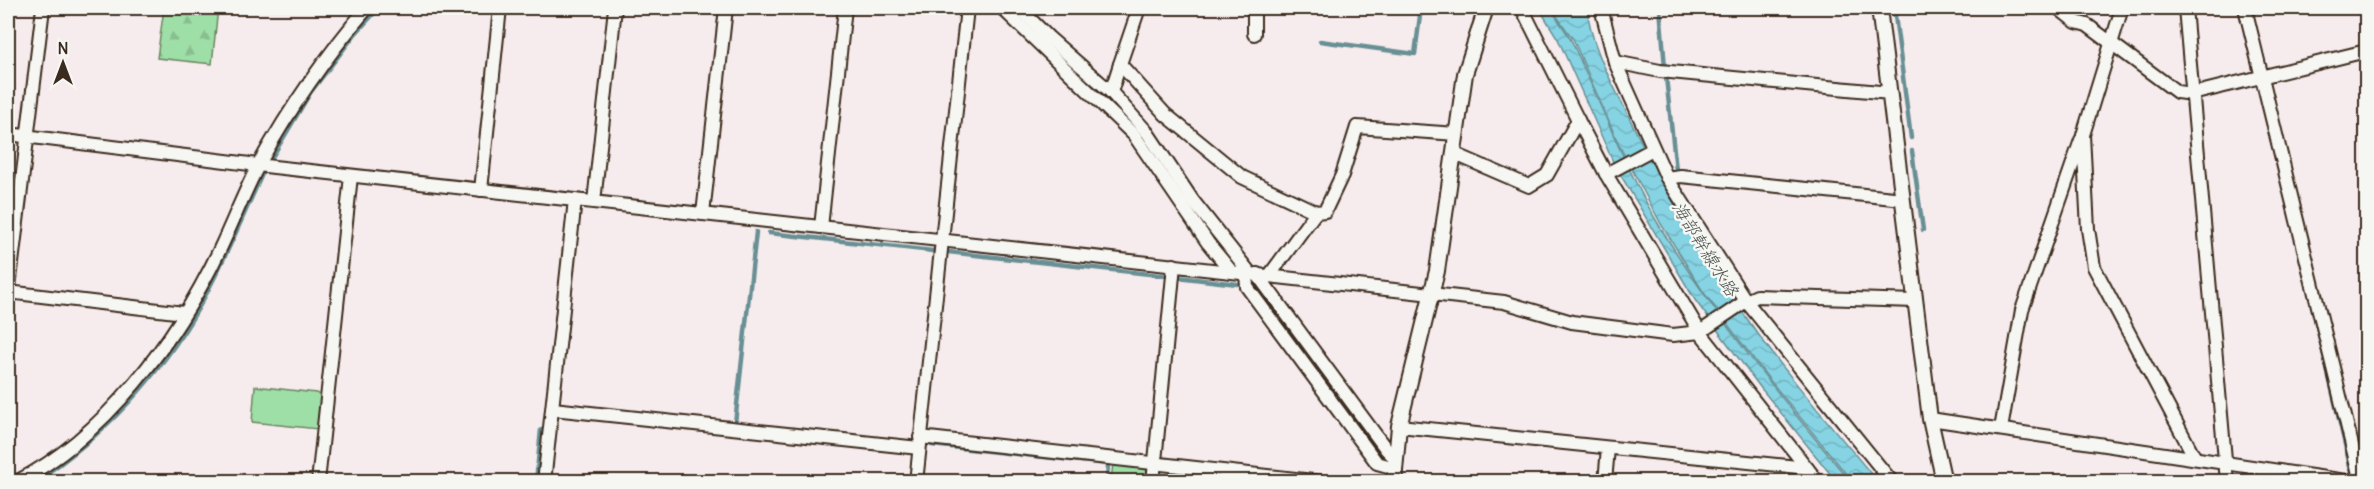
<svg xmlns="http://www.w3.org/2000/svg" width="2374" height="489" viewBox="0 0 2374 489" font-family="Delius,'Klee One',sans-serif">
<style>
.green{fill:#9edea7;stroke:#6c8462;stroke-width:1.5}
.forest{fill:url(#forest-firs);stroke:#6c8462;stroke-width:1.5}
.water{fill:url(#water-waves);stroke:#678f94;stroke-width:1.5}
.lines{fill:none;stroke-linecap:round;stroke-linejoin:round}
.stream{stroke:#678f94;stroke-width:4.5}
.minor-casing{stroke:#3b2a1e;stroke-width:16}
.tertiary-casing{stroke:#3b2a1e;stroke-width:18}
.minor{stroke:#f6f6f2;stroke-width:12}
.tertiary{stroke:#f6f6f2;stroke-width:14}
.labels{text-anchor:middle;stroke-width:5;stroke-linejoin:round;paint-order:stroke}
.water-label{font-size:18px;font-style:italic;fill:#4e544f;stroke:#f6f6f2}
</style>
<defs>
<pattern id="forest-firs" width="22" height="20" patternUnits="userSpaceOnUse" patternTransform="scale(1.5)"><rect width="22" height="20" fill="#9edea7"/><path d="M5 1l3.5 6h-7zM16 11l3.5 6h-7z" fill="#89bf8f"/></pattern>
<pattern id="water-waves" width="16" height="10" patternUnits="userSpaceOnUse" patternTransform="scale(1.5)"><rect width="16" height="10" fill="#85d3e3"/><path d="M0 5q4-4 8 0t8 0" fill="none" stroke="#74b5c2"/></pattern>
</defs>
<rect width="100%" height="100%" fill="#f7eced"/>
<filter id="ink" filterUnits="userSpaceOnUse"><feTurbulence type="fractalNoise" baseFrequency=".0167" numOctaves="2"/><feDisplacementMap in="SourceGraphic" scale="12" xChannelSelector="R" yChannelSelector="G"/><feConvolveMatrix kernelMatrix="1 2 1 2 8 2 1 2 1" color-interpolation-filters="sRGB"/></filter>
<g filter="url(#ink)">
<!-- green -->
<g class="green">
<polygon points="255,386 316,393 322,397 318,429 252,422"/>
<polygon points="1113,463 1144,467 1149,471 1148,481 1111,482"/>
</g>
<!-- forest -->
<polygon class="forest" points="164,8 218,8 212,64 157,58"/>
<!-- water -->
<g class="water">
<path d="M1539 8H1551C1557 20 1566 30 1572 42 1601 104 1625 168 1660 227 1716 318 1782 399 1850 481H1836L1760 387 1695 300 1614 164 1558 39Z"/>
<path d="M1554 8H1587C1591 46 1610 79 1627 113 1660 182 1697 248 1741 310 1782 370 1831 425 1877 481H1852L1768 378 1704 293 1661 224 1619 145 1573 39 1558 18Z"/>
</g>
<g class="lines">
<!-- stream -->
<g class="stream">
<polyline points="1660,8 1665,67"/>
<polyline points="1894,8 1911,138"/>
<polyline points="1320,41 1415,54 1421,8"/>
<polyline points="1070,65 1102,94 1131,124"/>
<polyline points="1666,77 1676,170"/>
<polyline points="1912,151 1923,230"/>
<polyline points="272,157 310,93 356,33 379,8"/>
<polyline points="769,233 933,251"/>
<polyline points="1216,243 1233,263"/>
<polyline points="948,252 1168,276"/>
<polyline points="1177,277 1237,284"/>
<polyline points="1255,284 1302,351"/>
<polyline points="2311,301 2351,470"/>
<polyline points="1353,421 1380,455"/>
<polyline points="735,423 756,232"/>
<polyline points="932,445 1108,464 1107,482"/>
<path d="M34 482C102 438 159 377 199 307 223 264 242 219 262 174"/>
<polyline points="536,482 541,430"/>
</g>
<defs>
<g id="minor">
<polyline points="1002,8 1134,135 1208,243 1231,271"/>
<polyline points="1019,8 1048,37 1111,92 1147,132 1193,201 1250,273"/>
<polyline points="1139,8 1120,64 1165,114 1242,177 1316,212 1325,211 1342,175 1357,127 1457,134"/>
<polyline points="1254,8 1254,34"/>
<polyline points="1522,8 1578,120"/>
<polyline points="1601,8 1615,62 1667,178 1746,301 1892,482"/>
<polyline points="2058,8 2076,22 2087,25 2177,92 2192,94 2366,51"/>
<polyline points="2122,8 2083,135 2088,229 2094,267 2195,458"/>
<polyline points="2185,8 2227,482"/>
<polyline points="2245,8 2361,482"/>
<polyline points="1615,62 1660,71 1890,93"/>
<polyline points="1111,92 1120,64"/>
<polyline points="8,134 274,167 1504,302 1572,322 1673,335 1700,332 1746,301 1757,296 1916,301"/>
<polyline points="1455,154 1529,186 1547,175 1578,120 1606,174 1700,332 1818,482"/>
<polyline points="1606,174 1653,149"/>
<polyline points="1667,178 1681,176 1903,199"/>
<polyline points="481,190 500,8"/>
<polyline points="594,202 615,8"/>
<polyline points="703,214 726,8"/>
<polyline points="821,227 845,8"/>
<polyline points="1246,273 1247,287 1377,463 1395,468"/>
<polyline points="1257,274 1386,449 1396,459"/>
<polyline points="1269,276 1316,212"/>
<polyline points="8,292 184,313"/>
<polyline points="8,296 43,8"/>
<polyline points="553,409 919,448"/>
<polyline points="1930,419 2353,482"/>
<polyline points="1399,426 1807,468"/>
<polyline points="2001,429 2022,310 2081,140"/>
<polyline points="920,437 1322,482"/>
<path d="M16 482C105 437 177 339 219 251 233 222 244 192 259 164 290 108 326 56 367 8"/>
<polyline points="318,482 351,176"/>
<polyline points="544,482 575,200"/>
<polyline points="916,482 967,8"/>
<polyline points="1153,482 1174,265"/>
<polyline points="1605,482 1608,448"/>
</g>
<g id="tertiary">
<polyline points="1879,8 1930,419 1944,482"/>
<polyline points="1394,482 1399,426 1437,271 1465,74 1486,8"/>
</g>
</defs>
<!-- minor casing -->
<use href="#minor" class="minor-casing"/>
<!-- tertiary casing -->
<use href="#tertiary" class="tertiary-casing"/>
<!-- minor -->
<use href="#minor" class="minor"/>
<!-- tertiary -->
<use href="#tertiary" class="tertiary"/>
</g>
</g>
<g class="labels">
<!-- water labels -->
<g class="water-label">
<text transform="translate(1705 249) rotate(58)" y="6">海部幹線水路</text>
</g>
</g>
<!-- margin -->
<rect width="2374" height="489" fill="none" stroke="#f6f6f2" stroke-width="30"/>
<rect x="15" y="15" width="2344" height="459" fill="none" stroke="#3b2a1e" stroke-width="2" filter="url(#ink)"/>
<!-- north arrow -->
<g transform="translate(63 63)" stroke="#f6f6f2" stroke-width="4.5" paint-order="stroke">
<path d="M0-4.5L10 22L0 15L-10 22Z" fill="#3b2a1e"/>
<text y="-9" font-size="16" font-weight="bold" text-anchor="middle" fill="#3b2a1e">N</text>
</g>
</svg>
